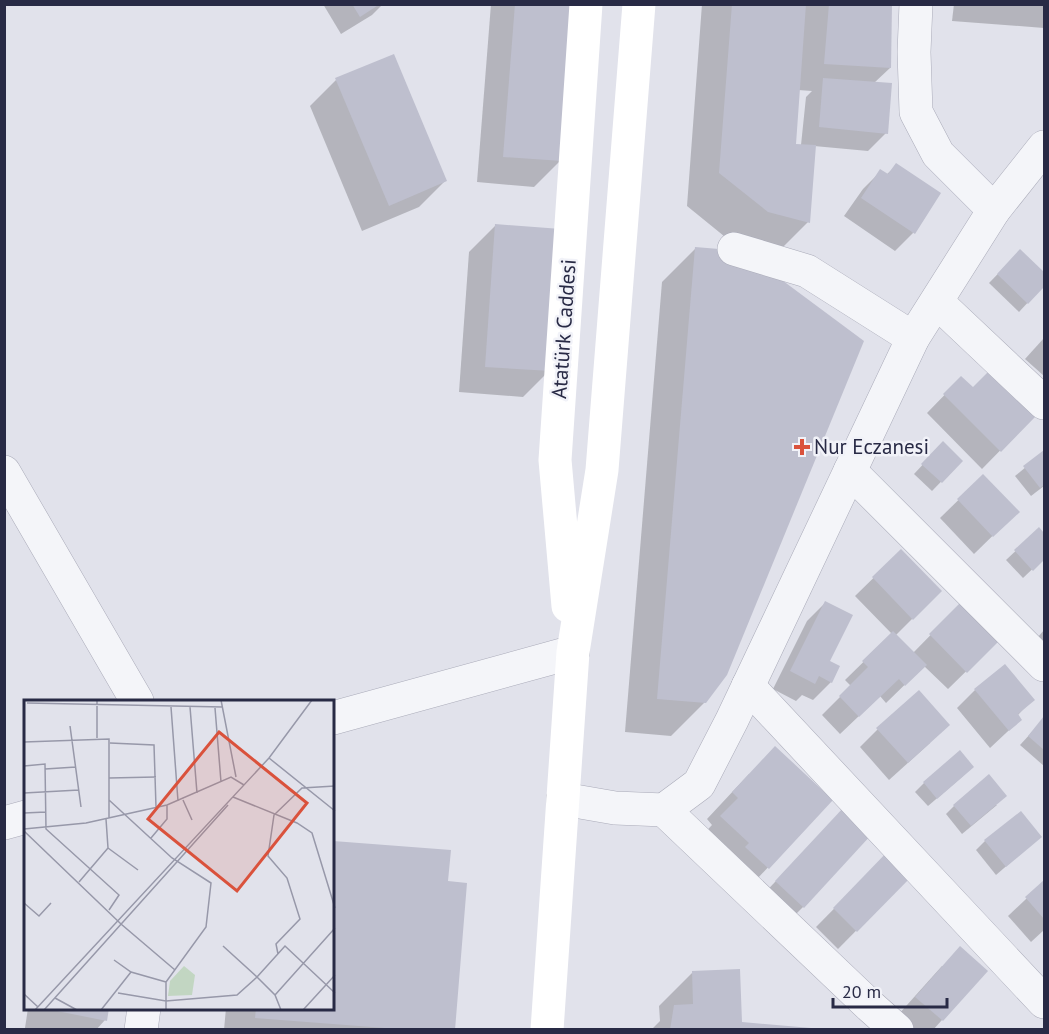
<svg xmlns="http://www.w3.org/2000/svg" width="1049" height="1034" viewBox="0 0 1049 1034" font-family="'PT Sans',sans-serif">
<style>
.shadow{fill:#0003;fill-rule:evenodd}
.building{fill:#bebfce}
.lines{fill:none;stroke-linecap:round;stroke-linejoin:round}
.minor-casing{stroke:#aaabb9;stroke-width:34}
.minor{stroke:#f4f5f9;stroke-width:33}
.secondary{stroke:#fff;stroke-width:33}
.poi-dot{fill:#da523c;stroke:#f1f2f8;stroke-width:2}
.labels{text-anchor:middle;stroke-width:5;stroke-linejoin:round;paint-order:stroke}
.street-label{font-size:21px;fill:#282a45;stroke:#f1f2f8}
.poi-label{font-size:21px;fill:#282a45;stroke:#f1f2f8;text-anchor:start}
.inset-road{fill:none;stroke:#9798a9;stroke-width:1.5}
.view{fill:#da523c;fill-opacity:0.15;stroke:#da523c;stroke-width:3}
.inset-edge{fill:none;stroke:#282a45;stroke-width:3}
</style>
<rect width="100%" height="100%" fill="#e1e2eb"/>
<!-- shadow -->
<g class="shadow">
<polygon points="323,4 383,4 372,15 341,34"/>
<polygon points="491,4 573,4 560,161 534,187 477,182"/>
<path d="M702 4H890V68L874 83 886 133 868 151 814 146 808 222 775 255 735 245 687 206ZM798 90 812 91 806 97 801 145H794Z"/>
<polygon points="954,4 1044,4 1044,28 952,21"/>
<polygon points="336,80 445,181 419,207 362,231 310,106"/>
<polygon points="897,165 913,233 895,251 844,216 863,189 881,171 886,175"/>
<polygon points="496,225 549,371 523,397 459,392 469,252"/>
<polygon points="695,249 705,702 671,736 625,732 662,282"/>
<polygon points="1020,251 1044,274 1044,285 1019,312 989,283"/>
<polygon points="1044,338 1044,376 1025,359"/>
<polygon points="961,378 973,389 1034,416 982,469 927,413"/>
<polygon points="943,443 961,461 932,491 914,474"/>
<polygon points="1044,452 1044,486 1031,496 1015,476"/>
<polygon points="983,476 1017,512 974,554 940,518"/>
<polygon points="1039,529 1044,534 1044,558 1023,578 1006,560"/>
<polygon points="901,551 940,591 896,635 913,653 960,605 996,642 948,689 924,666 886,703 880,696 840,734 822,715 851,686 845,680 892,634 855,596"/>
<polygon points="825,603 831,682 813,700 802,695 796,701 773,689 807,621"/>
<polygon points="1044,630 1044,644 1038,637"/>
<polygon points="975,690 1032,700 1017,716 1020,720 990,748 957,708"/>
<polygon points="1044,719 1044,766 1020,745"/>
<polygon points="878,729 930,743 889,780 860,747"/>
<polygon points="749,774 831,800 742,895 695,843 712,825 707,819"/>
<polygon points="963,776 928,806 915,792 924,783"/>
<polygon points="997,805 962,834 946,814 954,806"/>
<polygon points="826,828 803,907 785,925 758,900"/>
<polygon points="1040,837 996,875 976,850 985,841"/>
<polygon points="333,843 447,883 454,1030 224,1030 226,1008 333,1008"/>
<polygon points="890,852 912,874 838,949 816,927"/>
<polygon points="1044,882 1044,930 1031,942 1008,916"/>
<polygon points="942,966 986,971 933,1030 914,1030 898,1015"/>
<polygon points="692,973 741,1024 809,1030 651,1030 660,1021 659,1006"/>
<polygon points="28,1008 108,1008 105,1020 96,1030 36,1030 25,1028"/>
</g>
<!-- building -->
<g class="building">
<polygon points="352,4 380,4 360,17"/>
<polygon points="515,4 575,4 562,161 503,157"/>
<polygon points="732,4 806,4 796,144 816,145 810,223 768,212 719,173"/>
<polygon points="829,4 892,4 891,68 824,64"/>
<polygon points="394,54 447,181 389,206 335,78"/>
<polygon points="823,78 892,83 888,134 819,127"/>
<polygon points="896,163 941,193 915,234 861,198 880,169 888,174"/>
<polygon points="495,224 561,229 551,371 485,367"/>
<polygon points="695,247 743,251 864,341 727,675 706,703 657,699"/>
<polygon points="1020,249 1044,272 1044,287 1028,304 997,274"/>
<polygon points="991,369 1036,416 1001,452 943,394 961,376 973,387"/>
<polygon points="943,441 963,461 942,483 921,464"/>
<polygon points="1044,450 1044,485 1040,488 1023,466"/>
<polygon points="983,474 1020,512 993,537 957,499"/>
<polygon points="1039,527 1044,533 1044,560 1033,571 1014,550"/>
<polygon points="901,549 942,591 913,620 872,577"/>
<polygon points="825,601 853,615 830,661 840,666 832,683 819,676 815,684 790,671"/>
<polygon points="960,603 998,642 967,673 929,634"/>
<polygon points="893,631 927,665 905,686 899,679 859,717 839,696 868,667 862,661"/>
<polygon points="1005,664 1035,700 1018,714 1022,720 1009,731 974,689"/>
<polygon points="919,690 950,725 908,763 876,728"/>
<polygon points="1044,716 1044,750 1028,736"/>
<polygon points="775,746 833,800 769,869 745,847 749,843 720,816 738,798 732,792"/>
<polygon points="960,750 974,767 937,799 923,782"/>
<polygon points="989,774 1007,796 971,826 953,805"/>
<polygon points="844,807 872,834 804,908 775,881"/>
<polygon points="1021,811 1042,837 1006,867 984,840"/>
<polygon points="333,841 451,850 448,881 467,883 455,1030 411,1030 255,1018 256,1008 333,1008"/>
<polygon points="890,849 914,874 857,932 833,908"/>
<polygon points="1044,880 1044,919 1025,897"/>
<polygon points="960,946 988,971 943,1021 915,997"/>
<polygon points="740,969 742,1022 811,1028 810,1030 670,1030 674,1005 693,1004 692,971"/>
<polygon points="42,1008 109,1008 107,1021"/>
</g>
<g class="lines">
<defs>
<g id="minor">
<polyline points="916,4 914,52 916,112 938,154 994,210"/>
<polyline points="734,249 807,271 913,338"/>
<polyline points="937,302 1044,403"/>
<polyline points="850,471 1044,665"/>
<polyline points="4,472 137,701"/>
<polyline points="748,686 1044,1002"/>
<polyline points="333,718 573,652"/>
<polyline points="563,799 615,808 664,810 699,784 732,720 913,338 994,210 1044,147"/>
<polyline points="664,810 870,1006 897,1030"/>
<polyline points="4,823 26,817"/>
<polyline points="141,1030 144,1008"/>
</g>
</defs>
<!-- minor casing -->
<use href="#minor" class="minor-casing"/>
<!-- minor -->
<use href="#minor" class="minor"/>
<!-- secondary -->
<g class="secondary">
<polyline points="568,606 555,460 586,4"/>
<polyline points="547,1030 573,652 602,470 639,4"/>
</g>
</g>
<!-- markers -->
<path class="poi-dot" d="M799 438h6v6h6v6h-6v6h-6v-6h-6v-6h6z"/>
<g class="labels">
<!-- street labels -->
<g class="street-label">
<text transform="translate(564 329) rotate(-86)" y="7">Atatürk Caddesi</text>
</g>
<!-- poi labels -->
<g class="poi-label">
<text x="814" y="454">Nur Eczanesi</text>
</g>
</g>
<!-- overview -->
<g transform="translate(24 700)">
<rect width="310" height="310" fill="#e1e2eb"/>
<path d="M160 266 171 275 168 295 144 296 146 281Z" fill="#c2d6c2"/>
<path class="inset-road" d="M73 0V38M197 0 212 77M3 3 199 7M147 7 154 101M166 7 173 93M191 8 197 82M46 26 57 107M0 42 85 39V118M86 43 130 45 132 107M245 58 311 111M0 66 21 64 22 129 95 195 85 210M21 69 52 67M85 78 132 77M0 93 55 90M209 97 273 123 288 133 311 208M85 100 148 158 187 183 182 227 142 282V310M159 100 168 120M0 113 22 112M0 129 62 123 143 105 207 77 220 85M0 131 97 224 151 270M127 138 143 119V105M84 148 114 170M55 182 84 148 82 119M0 203 15 216 27 203M254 254 252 244 276 219 263 178 244 156 250 115 278 88 311 86M90 260 107 272 142 282M94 293 142 301 213 295 233 277 199 246M0 294 14 307M251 295 311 228M31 298 53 310M11 310 245 58 288 0M20 310 204 105M77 310 107 272M257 310 251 295 233 277 261 246 311 293M279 310 311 275"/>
<path class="view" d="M195 32 283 103 213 191 124 119Z"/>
<rect width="310" height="310" class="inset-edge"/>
</g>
<!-- border -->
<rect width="1049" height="1034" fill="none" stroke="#282a45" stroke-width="12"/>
<!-- scale -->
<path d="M833 998v9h114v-9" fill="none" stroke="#282a45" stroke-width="3"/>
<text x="842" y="998" font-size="18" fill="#282a45" stroke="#f1f2f8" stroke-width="4.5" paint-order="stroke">20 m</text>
</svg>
